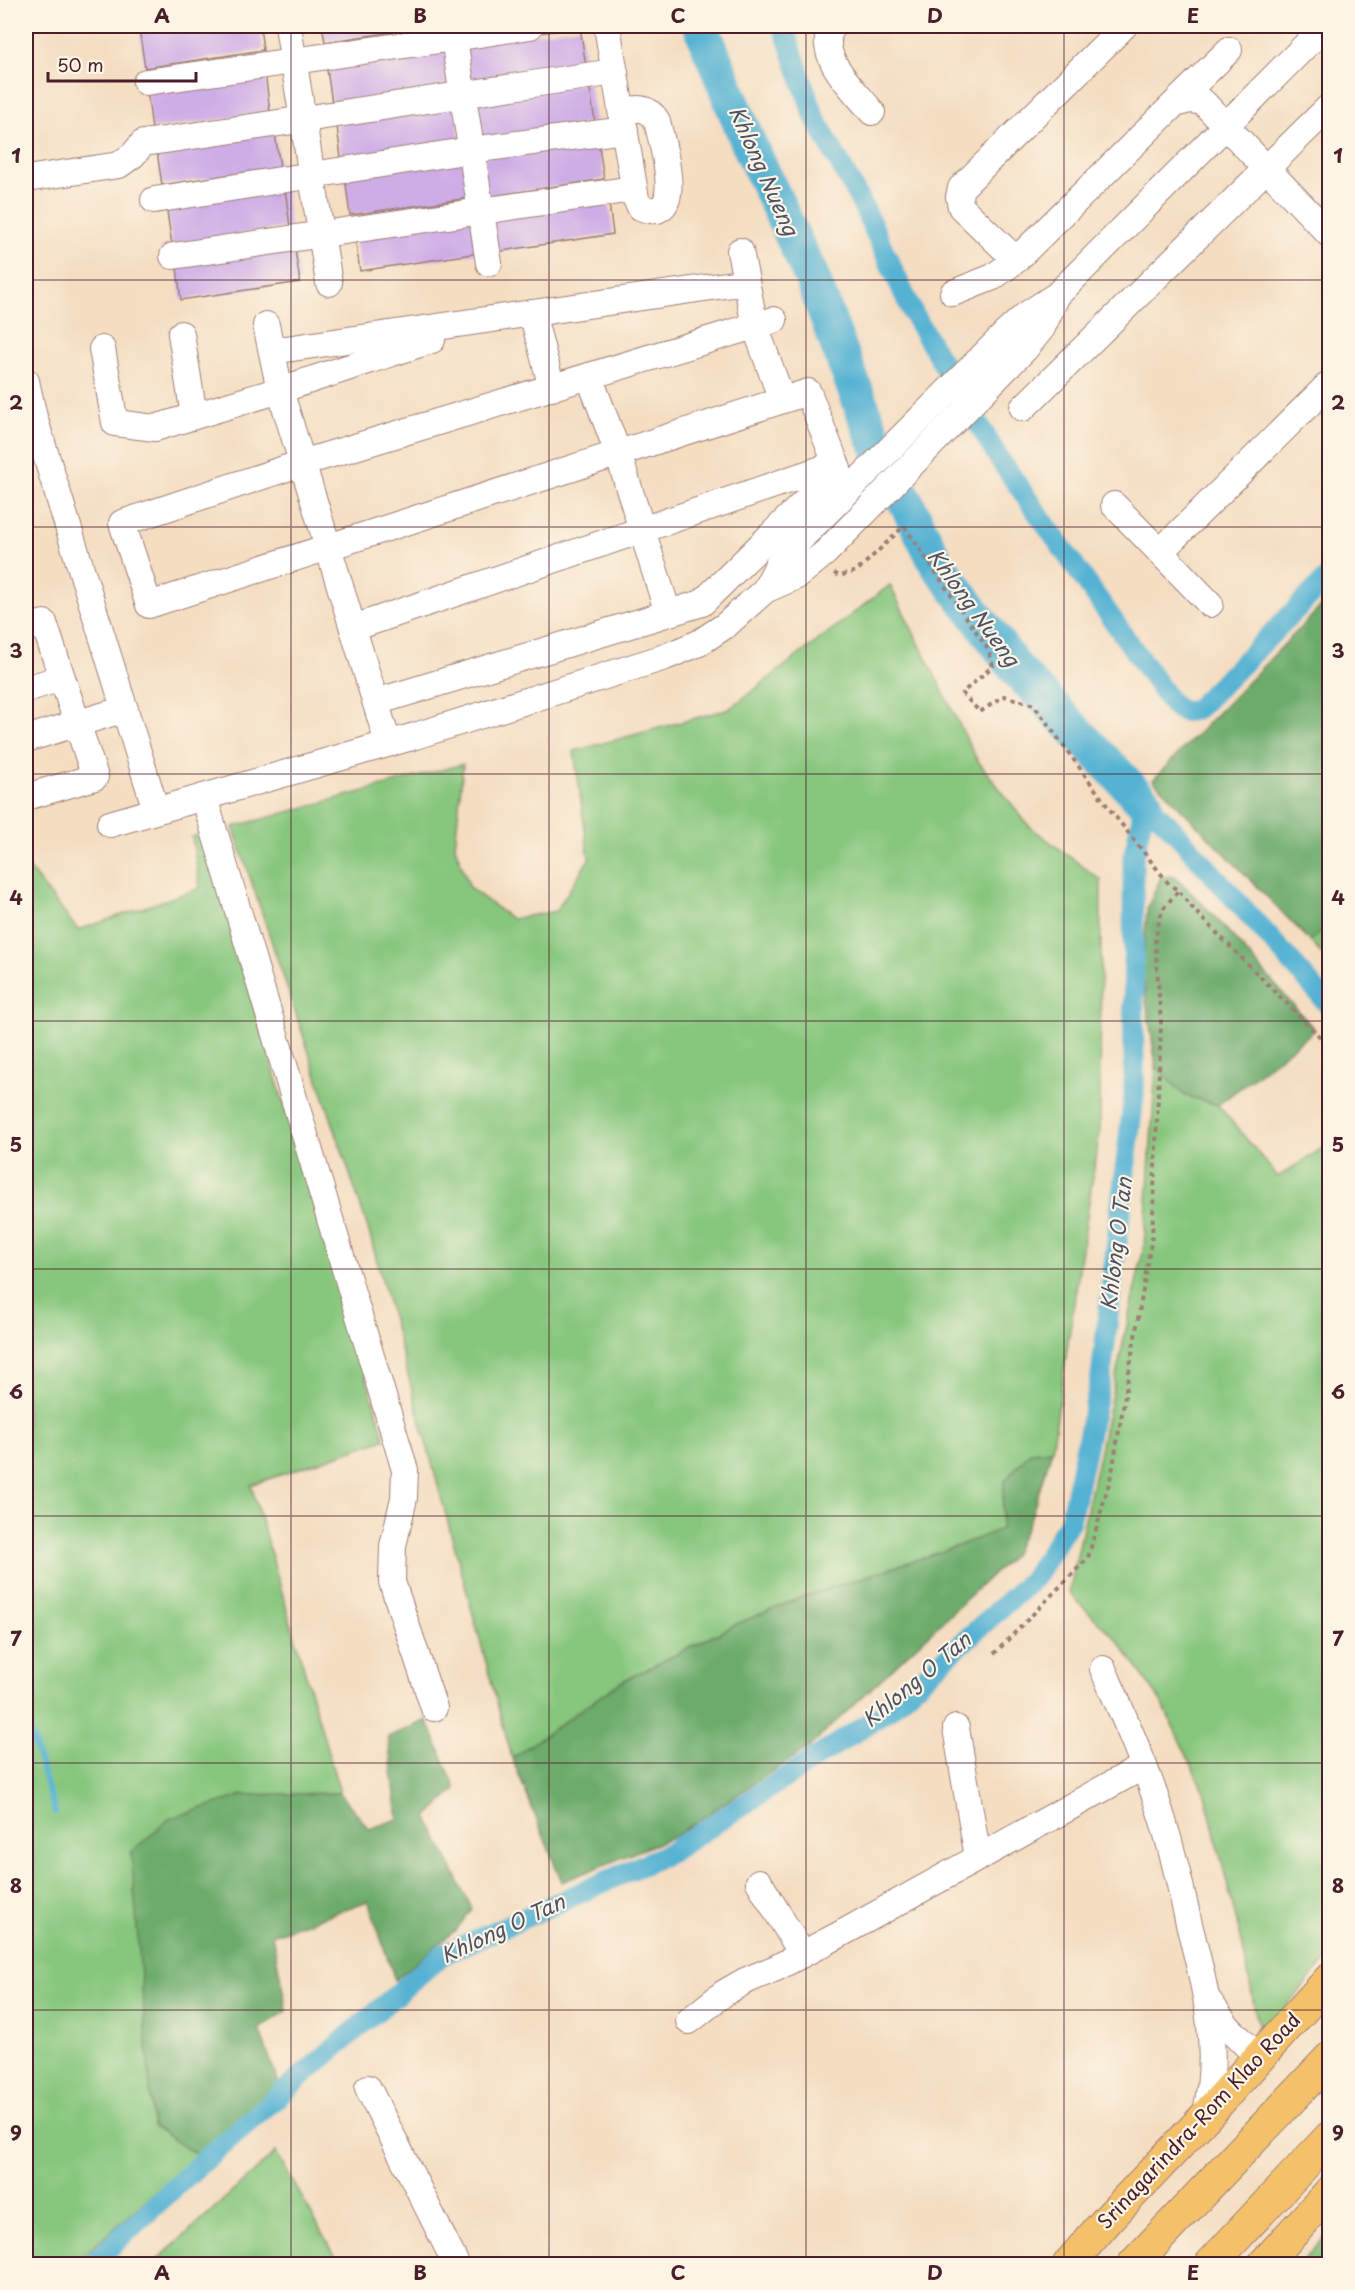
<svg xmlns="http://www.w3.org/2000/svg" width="1355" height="2290" viewBox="0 0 1355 2290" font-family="'Playpen Sans',sans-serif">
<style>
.green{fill:#86c67d;stroke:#687254;stroke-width:1.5}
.forest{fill:#6cab6c;stroke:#5b654c;stroke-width:1.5}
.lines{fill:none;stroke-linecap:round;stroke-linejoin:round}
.stream{stroke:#54b2d3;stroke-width:6}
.canal{stroke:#54b2d3;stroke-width:21}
.river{stroke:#54b2d3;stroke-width:36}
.building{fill:#ceace6}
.minor-casing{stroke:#9f7e76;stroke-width:28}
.major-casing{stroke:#9f7e76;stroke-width:34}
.path{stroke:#9f7e76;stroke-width:4;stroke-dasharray:4.5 4.5;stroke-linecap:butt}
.minor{stroke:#fff;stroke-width:26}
.major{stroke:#f4c16a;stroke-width:32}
.grid{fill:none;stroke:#4a1f2b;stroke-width:1.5;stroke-opacity:0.55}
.labels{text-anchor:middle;stroke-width:4.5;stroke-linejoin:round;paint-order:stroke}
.street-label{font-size:20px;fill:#4a1f2b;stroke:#fcf5e5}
.water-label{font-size:21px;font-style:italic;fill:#4e5266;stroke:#fcf5e5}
.neatline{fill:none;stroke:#4a1f2b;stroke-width:2}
.grid-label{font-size:20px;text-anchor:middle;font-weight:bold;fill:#4a1f2b}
</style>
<rect width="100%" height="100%" fill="#fcf5e5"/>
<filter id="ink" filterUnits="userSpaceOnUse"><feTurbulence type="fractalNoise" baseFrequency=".0167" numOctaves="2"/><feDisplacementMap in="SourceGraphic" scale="12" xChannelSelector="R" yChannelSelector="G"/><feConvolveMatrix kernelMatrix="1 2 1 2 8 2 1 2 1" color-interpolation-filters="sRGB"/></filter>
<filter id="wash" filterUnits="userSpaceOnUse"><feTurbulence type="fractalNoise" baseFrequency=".008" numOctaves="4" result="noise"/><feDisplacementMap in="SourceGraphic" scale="24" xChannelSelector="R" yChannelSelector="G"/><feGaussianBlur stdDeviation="1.35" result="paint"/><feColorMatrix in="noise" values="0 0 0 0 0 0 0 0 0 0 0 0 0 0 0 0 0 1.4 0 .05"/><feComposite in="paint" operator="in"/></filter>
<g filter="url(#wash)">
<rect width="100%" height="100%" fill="#f4ddc1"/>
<!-- green -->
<g class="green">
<polygon points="890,585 977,760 1029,826 1101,880 1100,1129 1052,1450 1030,1452 1004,1482 1002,1529 958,1546 800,1598 739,1623 621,1682 512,1758 368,1228 233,827 463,764 455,847 470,888 512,919 556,911 589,859 574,751 729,709"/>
<polygon points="202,833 385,1439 251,1485 340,1793 243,1795 153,2126 197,2155 74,2264 26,2264 26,865 78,930 200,888 192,837"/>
<polygon points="1329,924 1329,962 1310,941"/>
<polygon points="1156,1066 1184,1095 1218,1105 1278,1177 1329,1144 1329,1957 1268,2027 1259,2030 1242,1943 1205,1794 1161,1701 1118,1641 1069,1593 1144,1246"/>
<polygon points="276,2152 340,2264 155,2264 154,2263"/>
<polygon points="1329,2232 1329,2264 1300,2264"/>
</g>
<!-- forest -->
<g class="forest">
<polygon points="1329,598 1329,924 1310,941 1153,780"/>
<polygon points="1175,876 1218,920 1315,1030 1218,1105 1184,1095 1156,1066 1142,973 1147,909 1161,877"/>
<polygon points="1052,1450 1031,1517 1013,1555 808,1748 675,1836 562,1882 512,1758 621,1682 739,1623 800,1598 958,1546 1001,1529 1004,1482 1030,1452"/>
<polygon points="427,1720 456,1789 427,1817 472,1909 457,1929 395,1980 368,1901 272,1935 287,2011 259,2029 279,2084 197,2155 153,2126 131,1852 169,1819 243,1795 340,1793 369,1829 398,1819 388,1737"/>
</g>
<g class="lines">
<!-- stream -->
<polyline class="stream" points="26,1718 55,1812"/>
<!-- canal -->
<g class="canal">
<path d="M783 26 814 116 863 206 914 315 998 457 1172 704C1183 714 1187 713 1199 707L1330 575"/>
<polyline points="1145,803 1167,823 1301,973 1330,1007"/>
<polyline points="92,2264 200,2164 442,1955 671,1852 886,1712 1034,1578 1070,1521 1101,1377 1134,1094 1133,860 1145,803"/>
</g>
<!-- river -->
<polyline class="river" points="701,26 748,142 812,278 873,436 937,564 1018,671 1145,803"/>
</g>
<g id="blocks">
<!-- building -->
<g class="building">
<polygon points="159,26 260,26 263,50 145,68 139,28"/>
<polygon points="322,26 427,26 427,27 325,42"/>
<polygon points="580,27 586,67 467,84 462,45"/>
<polygon points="444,46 450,85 332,103 326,63"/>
<polygon points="265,72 270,112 152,129 147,90"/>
<polygon points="589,82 595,122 477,139 471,100"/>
<polygon points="454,101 460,140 341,158 336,118"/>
<polygon points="274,127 280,167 162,185 156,145"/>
<polygon points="598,140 604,179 486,197 480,158"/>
<polygon points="463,158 469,198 350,215 345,176"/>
<polygon points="285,188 290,227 172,245 166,205"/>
<polygon points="608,195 613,234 495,252 490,213"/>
<polygon points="472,213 478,253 360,271 354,231"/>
<polygon points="294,243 300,282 181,300 176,260"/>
</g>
</g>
</g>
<g filter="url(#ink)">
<use href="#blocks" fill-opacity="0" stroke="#9f7e76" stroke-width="1.5"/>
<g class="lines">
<defs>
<g id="minor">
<polyline points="288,26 329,283"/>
<polyline points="452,26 489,263"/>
<path d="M607 26 636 199 640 207C689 228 661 140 657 121 648 106 637 108 621 111"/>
<path d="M832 26C815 56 854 89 872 112"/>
<polyline points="1124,26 961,188 959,197 961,207 1016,260 1229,50"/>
<polyline points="146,82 454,38 530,26"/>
<polyline points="1175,104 1190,100 1203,102 1330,235"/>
<path d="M26 179 119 165 133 155 143 143C300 121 457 94 615 72"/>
<polyline points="154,200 471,150 625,130"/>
<polyline points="740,251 755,326 782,400"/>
<polyline points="173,256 633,189"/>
<polyline points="953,293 993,277 1016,260"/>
<polyline points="532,313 552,388"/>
<polyline points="266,325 280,390 388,743"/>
<polyline points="181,334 194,416"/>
<polyline points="102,349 115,423 155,428 280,390 432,340"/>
<polyline points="272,351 746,282"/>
<polyline points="589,376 618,453 668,613"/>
<polyline points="26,381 34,417 156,810"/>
<polyline points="1023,408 1330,106"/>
<polyline points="1114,505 1160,552 1330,383"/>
<polyline points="1160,552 1210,604"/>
<polyline points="765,590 779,563 805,534 1006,333 1026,315 1057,295 1325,26"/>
<polyline points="26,628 44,623 95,777 26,797"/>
<polyline points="353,628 836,464"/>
<polyline points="26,689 61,678"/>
<polyline points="376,702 702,603 838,469 808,392 149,605 122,523 302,463 774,320"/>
<polyline points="26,739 125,709"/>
<polyline points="204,797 405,1470 404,1498 393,1546 392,1582 434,1708"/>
<polyline points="110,824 415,736 665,657 699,643 726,625 765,590 797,576 825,553 1025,349 1042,328 1057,295"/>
<path d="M1103 1669C1126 1722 1150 1775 1166 1831 1175 1861 1182 1893 1189 1924 1206 1991 1221 2048 1205 2117"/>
<polyline points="956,1728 978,1858"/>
<polyline points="759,1882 802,1954"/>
<polyline points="1208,2000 1227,2026 1258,2057"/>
<polyline points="689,2021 724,1993 745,1981 776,1968 837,1936 1144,1766"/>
<polyline points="368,2088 456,2264"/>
</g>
<g id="major">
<polyline points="1069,2264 1109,2218 1205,2117 1330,1979"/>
<polyline points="1134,2264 1330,2058"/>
<polyline points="1211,2264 1330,2137"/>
<polyline points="1264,2264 1330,2192"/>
</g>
</defs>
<!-- minor casing -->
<use href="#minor" class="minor-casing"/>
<!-- major casing -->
<use href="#major" class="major-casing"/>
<!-- path -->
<g class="path">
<polyline points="834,573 839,576 857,571 904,526 988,649 993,666 962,693 980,712 1004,696 1034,705 1111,811 1169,884 1179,891 1195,911 1330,1047"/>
<polyline points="994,1654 1088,1558 1112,1472 1152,1237 1161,1024 1155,939 1162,910 1178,891"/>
</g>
<!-- minor -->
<use href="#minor" class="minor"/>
<!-- major -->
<use href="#major" class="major"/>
</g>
</g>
<!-- grid -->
<path class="grid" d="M291 26V2264M549 26V2264M806 26V2264M1064 26V2264M26 280H1330M26 527H1330M26 774H1330M26 1021H1330M26 1269H1330M26 1516H1330M26 1763H1330M26 2010H1330"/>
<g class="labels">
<!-- street labels -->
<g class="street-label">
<text transform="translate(1199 2121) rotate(-47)" y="7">Srinagarindra-Rom Klao Road</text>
</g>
<!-- water labels -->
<g class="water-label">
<text transform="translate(763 171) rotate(66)" y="7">Khlong Nueng</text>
<text transform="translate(973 608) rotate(54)" y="7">Khlong Nueng</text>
<text transform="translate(1117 1244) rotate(-83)" y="7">Khlong O Tan</text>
<text transform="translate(917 1680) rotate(-40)" y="7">Khlong O Tan</text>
<text transform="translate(503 1929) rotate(-25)" y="7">Khlong O Tan</text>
</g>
</g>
<!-- margin -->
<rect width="1355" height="2290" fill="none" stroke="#fcf5e5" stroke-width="66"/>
<!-- scale -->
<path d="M48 72v9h148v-9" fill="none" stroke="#4a1f2b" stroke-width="3"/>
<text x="57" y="72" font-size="18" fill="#4a1f2b" stroke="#fcf5e5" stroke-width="4.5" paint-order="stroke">50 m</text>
<rect x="33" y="33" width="1289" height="2224" class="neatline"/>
<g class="grid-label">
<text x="162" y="23">A</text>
<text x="420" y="23">B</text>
<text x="678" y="23">C</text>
<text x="935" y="23">D</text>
<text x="1193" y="23">E</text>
<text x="16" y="163">1</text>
<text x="1338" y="163">1</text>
<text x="16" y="410">2</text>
<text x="1338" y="410">2</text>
<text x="16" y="658">3</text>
<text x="1338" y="658">3</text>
<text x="16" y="905">4</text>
<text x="1338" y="905">4</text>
<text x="16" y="1152">5</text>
<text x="1338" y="1152">5</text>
<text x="16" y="1399">6</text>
<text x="1338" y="1399">6</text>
<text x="16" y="1646">7</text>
<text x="1338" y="1646">7</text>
<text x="16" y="1893">8</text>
<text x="1338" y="1893">8</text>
<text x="16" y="2140">9</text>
<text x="1338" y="2140">9</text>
<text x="162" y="2280">A</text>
<text x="420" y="2280">B</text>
<text x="678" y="2280">C</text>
<text x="935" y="2280">D</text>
<text x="1193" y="2280">E</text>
</g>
</svg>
